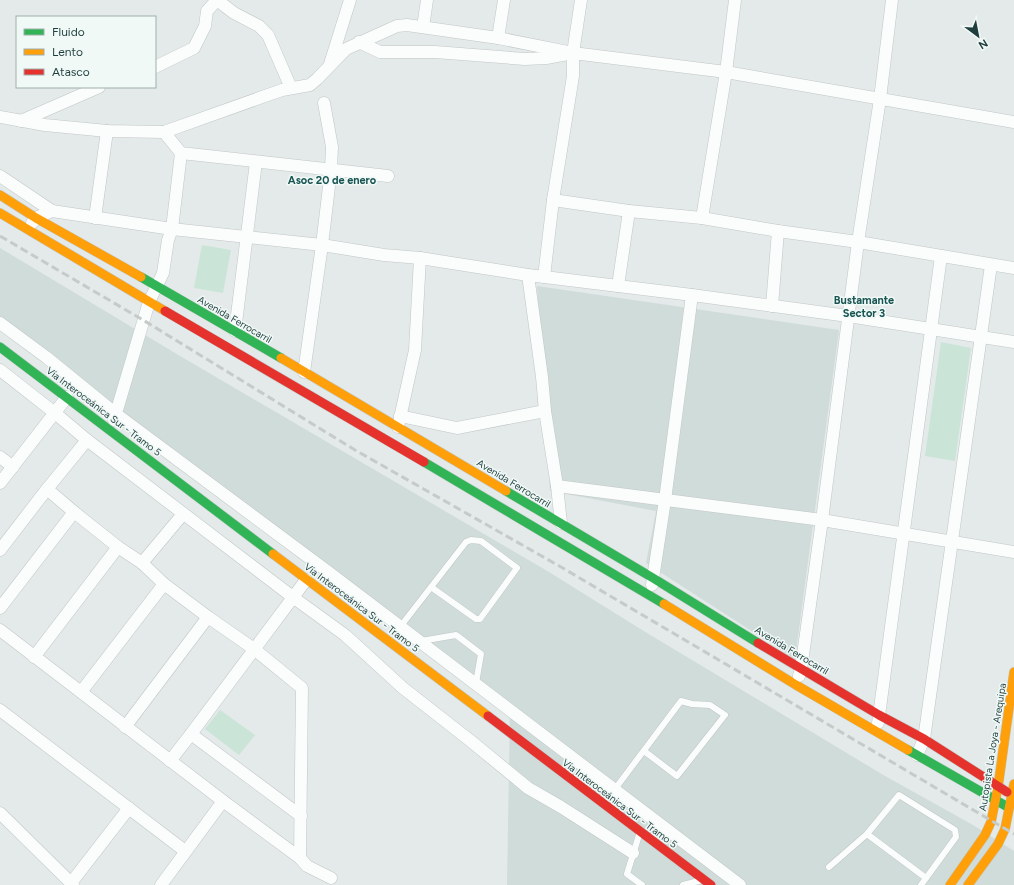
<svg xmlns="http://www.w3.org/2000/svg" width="1014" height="885" viewBox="0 0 1014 885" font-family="Figtree,sans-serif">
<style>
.built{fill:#d0dcda}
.green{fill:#cae5d8}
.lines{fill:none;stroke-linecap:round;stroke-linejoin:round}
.lane-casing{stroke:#c0c7c6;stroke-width:7}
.street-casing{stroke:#c0c7c6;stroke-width:13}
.fast-casing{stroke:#bec8c6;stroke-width:10}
.slow-casing{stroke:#bec8c6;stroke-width:10}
.jam-casing{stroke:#bec8c6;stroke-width:10}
.lane{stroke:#fbfcfc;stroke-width:6}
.street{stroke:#fbfcfc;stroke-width:12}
.fast{stroke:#30b455;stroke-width:9}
.slow{stroke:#ff9f0a;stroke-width:9}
.jam{stroke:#e5322d;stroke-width:9}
.rail{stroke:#c6cbca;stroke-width:3;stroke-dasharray:8 4;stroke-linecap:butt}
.labels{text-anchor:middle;stroke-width:3;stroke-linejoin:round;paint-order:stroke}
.street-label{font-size:10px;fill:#1f3f3e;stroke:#f1f9f7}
.neighbourhood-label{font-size:11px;font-weight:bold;fill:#185452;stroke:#f1f9f7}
</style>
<rect width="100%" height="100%" fill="#e3eae9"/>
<!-- built -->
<g class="built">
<polygon points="0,248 175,353 549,572 642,630 885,776 973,825 1014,851 1014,885 507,885 510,711 146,444 50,366 0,330"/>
<polygon points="537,286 839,330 795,659 646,563 656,511 550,491"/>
</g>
<!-- green -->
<g class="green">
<polygon points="202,245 231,250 223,293 194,288"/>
<polygon points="941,342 971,348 955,461 925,456"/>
<polygon points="220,710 255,735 239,755 205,729"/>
</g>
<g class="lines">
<defs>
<g id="lane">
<polyline points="400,627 466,542 471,540 481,541 517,568 480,619 476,619 431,587"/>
<polyline points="421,641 456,635 481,654 476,683"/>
<polyline points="615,789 681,701 692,704 710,705 725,715 677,776 644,751"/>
<polyline points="867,834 926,878"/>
<polyline points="639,835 627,874 642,885"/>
<polyline points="829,867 867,834 899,795 955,830 956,837 921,885"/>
<polyline points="683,885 699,881"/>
</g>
<g id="street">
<polyline points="217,0 234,13 259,26 268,35 291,88"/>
<polyline points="423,27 427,0"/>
<polyline points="498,38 504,0"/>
<polyline points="359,42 380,52 435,52 525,59 546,58 568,54"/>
<polyline points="330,64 350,0"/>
<polyline points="155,67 194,48 205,26 207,11 217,0"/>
<polyline points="0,117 45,125 107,131 164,132 282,90 310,85 317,79 346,49 397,26 407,25 498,38 573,53 726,72 1014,122"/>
<polyline points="21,121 99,87"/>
<polyline points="164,132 181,153 388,176"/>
<polyline points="0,176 52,211"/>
<polyline points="553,200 629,211 702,218 778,231 858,242 1014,268"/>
<polyline points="95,218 107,131"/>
<polyline points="702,218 726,72 735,0"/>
<polyline points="32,223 36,218 52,211 172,229 322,245 384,255 420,258 528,275 692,295 848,316 1014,342"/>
<polyline points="528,275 542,377 545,411 557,486 561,523"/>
<polyline points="544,277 553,200 573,76 573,53 581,0"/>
<polyline points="618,286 629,211"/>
<polyline points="772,306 778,231"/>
<polyline points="0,323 46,357 116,414 327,571 740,885"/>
<polyline points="235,331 256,162"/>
<polyline points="0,370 55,413 87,440 294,598 345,635 403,688 472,742 528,788 561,807 633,853"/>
<polyline points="304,372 322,245 331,170 332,147 324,103"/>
<polyline points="400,416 457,428 545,411"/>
<polyline points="114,420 149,302 163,273 168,240 172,229 181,153"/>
<polyline points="398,427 415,350 420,258"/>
<polyline points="0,457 13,467"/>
<polyline points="0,483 67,397"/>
<polyline points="557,486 822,520 1014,552"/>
<polyline points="47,489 74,512 118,547 142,563 164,584 208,617 254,649 302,688 300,858"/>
<polyline points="0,550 47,489 87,440"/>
<polyline points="142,563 183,514"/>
<polyline points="652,585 665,500 692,295"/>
<polyline points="0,608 74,512"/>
<polyline points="0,630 223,801 300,858 307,866 331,878"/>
<polyline points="34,657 118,547"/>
<polyline points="799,676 801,669 822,520 858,242 880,99 892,0"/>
<polyline points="81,692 164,584"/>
<polyline points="0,710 185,851"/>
<polyline points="878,723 941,256"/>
<polyline points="125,727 208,617"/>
<polyline points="191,734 301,816"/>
<polyline points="917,755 924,739 991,265"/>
<polyline points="170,761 191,734 306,580"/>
<polyline points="0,813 73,885"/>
<polyline points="71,883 129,808"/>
<polyline points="161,885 223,801"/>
</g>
<g id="fast">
<polyline points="141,277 281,358"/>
<polyline points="0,347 273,554"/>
<polyline points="424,462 664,604"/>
<polyline points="506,491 653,578 758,643"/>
<polyline points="908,750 1006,806"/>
</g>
<g id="slow">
<polyline points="0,195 36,218 141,277"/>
<polyline points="0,213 165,311"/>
<polyline points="281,358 506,491"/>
<polyline points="273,554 488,716"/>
<polyline points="664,604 796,685 908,750"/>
<polyline points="950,885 985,835 991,822 998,787 1014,672"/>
<polyline points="968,885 998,844 1005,829 1014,784"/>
</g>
<g id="jam">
<polyline points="165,311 424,462"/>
<polyline points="758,643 879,715 924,739 1007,792"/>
<polyline points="488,716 711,885"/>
</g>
</defs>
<!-- lane casing -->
<use href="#lane" class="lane-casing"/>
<!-- street casing -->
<use href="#street" class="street-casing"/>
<!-- fast casing -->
<use href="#fast" class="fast-casing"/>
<!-- slow casing -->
<use href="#slow" class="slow-casing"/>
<!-- jam casing -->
<use href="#jam" class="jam-casing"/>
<!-- lane -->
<use href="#lane" class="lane"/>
<!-- street -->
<use href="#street" class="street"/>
<!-- fast -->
<use href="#fast" class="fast"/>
<!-- slow -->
<use href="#slow" class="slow"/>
<!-- jam -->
<use href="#jam" class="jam"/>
<!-- rail -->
<polyline class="rail" points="0,236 143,320 355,450 561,567 1014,834"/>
</g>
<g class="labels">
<!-- street labels -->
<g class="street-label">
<text transform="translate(235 319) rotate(30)" y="4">Avenida Ferrocarril</text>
<text transform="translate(104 411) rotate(37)" y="4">Vía Interoceánica Sur - Tramo 5</text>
<text transform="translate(514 483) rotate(31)" y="4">Avenida Ferrocarril</text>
<text transform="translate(362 607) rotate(37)" y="4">Vía Interoceánica Sur - Tramo 5</text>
<text transform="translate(792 650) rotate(31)" y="4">Avenida Ferrocarril</text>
<text transform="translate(992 747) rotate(-81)" y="4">Autopista La Joya - Arequipa</text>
<text transform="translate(620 803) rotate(37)" y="4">Vía Interoceánica Sur - Tramo 5</text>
</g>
<!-- neighbourhood labels -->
<g class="neighbourhood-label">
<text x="332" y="184">Asoc 20 de enero</text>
<text x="864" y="304">Bustamante<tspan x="864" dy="13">Sector 3</tspan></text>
</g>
</g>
<!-- legend -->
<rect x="16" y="16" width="140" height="72" fill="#f1f9f7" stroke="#9dafad"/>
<rect x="24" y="29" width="20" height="6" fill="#30b455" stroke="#9dafad"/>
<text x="52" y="36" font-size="12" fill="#1f3f3e">Fluido</text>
<rect x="24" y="49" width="20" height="6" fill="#ff9f0a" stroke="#9dafad"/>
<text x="52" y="56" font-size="12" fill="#1f3f3e">Lento</text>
<rect x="24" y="69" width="20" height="6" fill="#e5322d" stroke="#9dafad"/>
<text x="52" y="76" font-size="12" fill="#1f3f3e">Atasco</text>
<!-- north arrow -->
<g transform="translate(978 36) rotate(148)" stroke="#f1f9f7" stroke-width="3" paint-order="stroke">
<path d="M0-3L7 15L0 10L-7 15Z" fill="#1f3f3e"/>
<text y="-6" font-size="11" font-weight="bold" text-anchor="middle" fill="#1f3f3e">N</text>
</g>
</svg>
